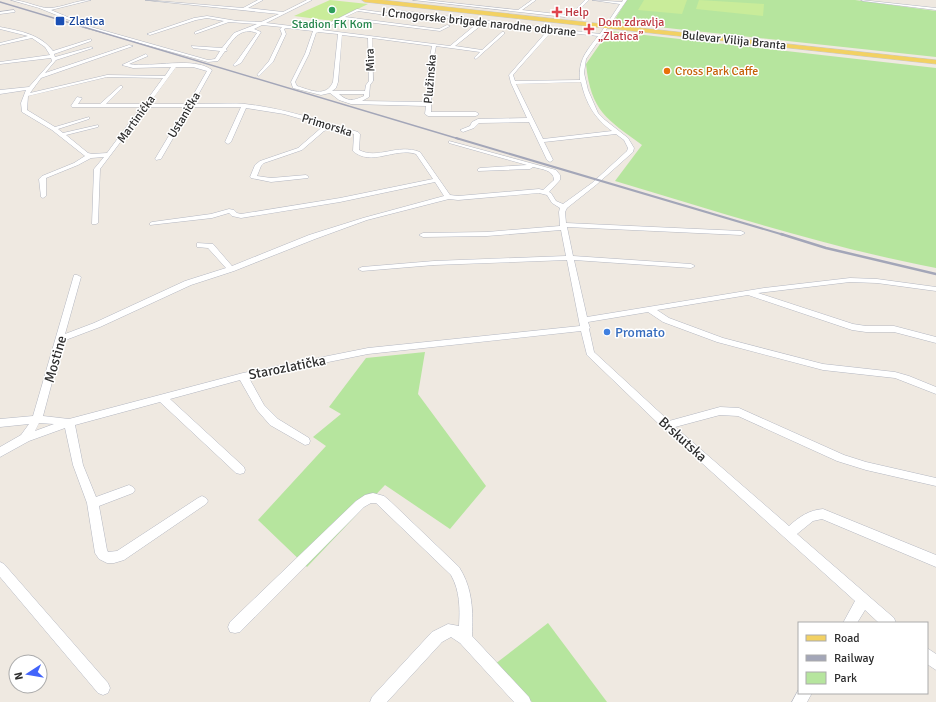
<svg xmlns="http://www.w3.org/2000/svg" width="936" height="702" viewBox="0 0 936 702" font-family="Signika,sans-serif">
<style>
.green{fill:#b6e59e}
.pitch{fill:#c9ec9a}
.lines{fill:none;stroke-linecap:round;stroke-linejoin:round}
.minor-casing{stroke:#b4b7c1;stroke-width:1}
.primary-casing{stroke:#c9c9c9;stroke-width:1}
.minor{fill:#fff;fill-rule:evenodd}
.primary{fill:#f2d163;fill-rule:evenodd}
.rail-far2{stroke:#a3a6b8;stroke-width:1.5}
.rail-far1{stroke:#a3a6b8;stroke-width:2}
.rail{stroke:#a3a6b8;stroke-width:2.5}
.leisure-dot{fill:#2e9e5b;stroke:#fff;stroke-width:1.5}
.health-dot{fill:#e0444e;stroke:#fff;stroke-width:1.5}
.transit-dot{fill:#1a4fb4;stroke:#fff;stroke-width:1.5}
.food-dot{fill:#e8710a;stroke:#fff;stroke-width:1.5}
.shop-dot{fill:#3f7fe0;stroke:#fff;stroke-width:1.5}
.labels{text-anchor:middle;stroke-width:3;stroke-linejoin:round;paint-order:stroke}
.far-health-label{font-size:12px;fill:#be3a42;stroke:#fff;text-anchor:start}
.far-transit-label{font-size:12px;fill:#164399;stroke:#fff;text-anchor:start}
.far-street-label{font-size:12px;fill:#2e2e2e;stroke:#fff}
.far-leisure-label{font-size:12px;fill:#27864d;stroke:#fff}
.far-food-label{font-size:12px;fill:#c56008;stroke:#fff;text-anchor:start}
.shop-label{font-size:14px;fill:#366cbe;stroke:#fff;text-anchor:start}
.street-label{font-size:14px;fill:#2e2e2e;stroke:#fff}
</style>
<rect width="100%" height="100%" fill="#efe9e1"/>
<!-- green -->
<g class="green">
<polygon points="627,0 855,0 936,11 936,57 621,23 615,19"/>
<path d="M609 31 936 68V268C827 247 722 213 615 181L642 145C607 119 591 112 586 64Z"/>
<polygon points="425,352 418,394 486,486 450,529 385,485 307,567 258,520 326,446 313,437 341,414 329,407 366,358"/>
<polygon points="548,623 607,702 532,702 495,664"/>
</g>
<!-- pitch -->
<g class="pitch">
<polygon points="330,0 368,4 333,21 294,16"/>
<polygon points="644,0 687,0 682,14 638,10"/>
<polygon points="699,0 764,4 763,16 696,9"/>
</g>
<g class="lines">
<defs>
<g id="minor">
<path d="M11 0C24 0 39 8 48 8 62 8 76 0 91 0L51 10 70 18 83 21 84 25 208 60 215 59 220 51 193 48 191 46 222 48 234 33 257 24 229 22 195 34V32L224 21 207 18 196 20 150 35 147 34 194 18 207 16 237 21 261 22 279 14 145 0 243 8 258 0H263L248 8 283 12 307 0H312L266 23 317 29 357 9 386 13 402 11 600 34 620 4 592 0 622 2 623 0H627L586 59 584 73 588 90 598 113 605 120 628 138 634 148 633 152 596 185 567 208 565 212 566 223 741 231 745 233 741 235 567 227 573 256 691 264 695 266 691 268 574 260 587 317 764 288 850 278 877 279 936 287V291L877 283 850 282 758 293 853 324 866 326H894L936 337V343L894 332H866L852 330 748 295 657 310 669 318 723 338 823 364 895 372 909 376 936 387V394L895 378 823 370 717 342 663 322 648 312 588 322 590 328 589 329 594 352 669 421 720 407 739 408 844 455 866 462 936 478V486L866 470 837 461 738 416 720 415 675 427 789 526C799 517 809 510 823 509L936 555V567L822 519 813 521 797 534 894 618 896 623H879L865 610 857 623H843L855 601 663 428 587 355 581 331 368 354 249 378 264 405 278 419 309 438 310 441 309 444 305 445 270 425 257 410 240 380 170 399 244 467 245 470 244 473 240 474 236 473 160 402 75 425 83 465 96 497 129 485 133 487 135 490 133 493 99 506 107 550 108 552 117 551 198 498 202 496 206 498 208 501 206 504 124 560 114 563H107L99 559 95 553 87 503 73 465 65 428 29 441 0 457V447L21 435 29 424 0 427V419L33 416 74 275H77L81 277 65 334 94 323 185 281 226 268 208 248 197 247V243L213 244 232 266 309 235 363 218 444 196 435 182 340 202 241 218 232 216 229 213 212 218 150 225V223L152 222 211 214 229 209 234 210 237 213 241 214 340 198 433 179 416 154C395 147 371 167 353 151L354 134 332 128 324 131 302 150 264 163 261 166 257 176 271 178 306 175 309 177 308 178 271 182 251 178 250 177 255 165 260 161 298 148 320 129 326 126 284 114 246 108 231 142 228 144 225 142 241 107H191L161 159 156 160 155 159 186 107H147L100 169 98 223 96 224H92L94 169 104 157 91 158 78 165 46 178V196L43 198 41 197 39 179 42 176 74 163 85 156 52 130 22 112 21 103 26 90 0 94V90L29 87 52 61 51 58 0 64V62L50 55 45 47 32 38 0 45V43L28 36 0 29V27C20 31 40 34 53 51L91 39V41L54 54 55 57 91 47 93 48 56 60 45 73 129 45 133 46 41 78 30 93 107 75 165 76 171 67 133 68 122 65 146 54 148 56 129 64C153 68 193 56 212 70L193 104C210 104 228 103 245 104 283 108 321 121 358 132L360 134 359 150C378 160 397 143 420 152L450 195 458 196 539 189 543 190 554 180C554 170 541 169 533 167L530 169 478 171V169L480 168 527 165 449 143V141L556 170 560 175V180L549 192 551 193 556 201 563 204 592 183 627 151 628 148 624 140 616 134 544 142 553 160 550 162 547 160 529 122 479 123 474 128 463 132 460 130 470 126 472 122 478 119 527 118 511 83 509 75 548 30 484 23 455 46 482 50 502 32H504V34L476 59 474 58 480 52 436 46 432 67 431 112H476L479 114 476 116H428L425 114 426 106 351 104 339 100 330 93 321 95 293 88 291 82 305 54 313 31 286 28 284 29 286 34 273 62 259 76 257 75 269 61 282 34 280 29 282 27 262 25 254 29 261 32 241 63 235 66 233 65 237 61 257 33C241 27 234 38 226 49L227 51H225L218 61 208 62 82 27 79 25V22L69 20 39 8ZM358 11 386 15 402 13 479 22 450 46 322 30 342 19 440 31 450 26 447 25 439 29 345 17ZM552 31 598 36C587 51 578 59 580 80L515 81 513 75 518 69ZM318 32 338 34 333 82C326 98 310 90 297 86L295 82 309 54 316 33ZM342 35 368 38 369 81 366 85 365 91H332L336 88 338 82ZM372 38 432 46 428 67 426 102 362 101 369 97 370 85 373 81ZM176 67H193L207 71 188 104H149ZM107 77 163 78 144 104H106L122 88V86H120L100 104H78L82 98 77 97 71 106 72 107H141L107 153 92 154 88 153 66 135 98 127V125L63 133 58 129 89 119V117L55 127 27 110 28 96ZM581 82C586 103 594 118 612 131L543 139 516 84ZM339 94H364V96C353 101 348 102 339 94ZM539 193 547 195 552 203 560 208 559 212 560 226 487 232 423 233 419 235 423 237 487 236 561 230 566 256 434 261 362 267 358 269 362 271 434 265 567 260 580 326 368 348 243 373 69 419 43 416 63 341 100 327 191 285 234 271 315 239 367 220 449 199 458 200ZM39 423 54 424 35 431Z"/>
<polygon points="413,0 425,0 518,10 532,0 536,0 522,10 565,15 571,14 585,0 589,0 573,16 565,17"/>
<polygon points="861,0 936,8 936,10 863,1"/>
<polygon points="14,10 15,12 0,14 0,12"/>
<path d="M373 493 384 496 390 501 459 567C473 589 473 611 472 636L529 697 531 702H514L460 643 451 637 442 642 387 702H370L372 697 432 632 448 624 459 626C460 608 460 591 451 575L376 503H371L364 507 240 632 235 633 230 632 228 627 230 622 356 501 365 495Z"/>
<polygon points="0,562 4,564 108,683 110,688 108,693 103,695 98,693 0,577"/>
<polygon points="927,648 936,654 936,670 927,664"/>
<polygon points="799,689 799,693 812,693 807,702 792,702"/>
</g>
<polygon id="primary" points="362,0 382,0 936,60 936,64 365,2"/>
</defs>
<!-- minor casing -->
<use href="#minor" class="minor-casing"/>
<!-- primary casing -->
<use href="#primary" class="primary-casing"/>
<!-- minor -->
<use href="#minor" class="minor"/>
<!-- primary -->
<use href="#primary" class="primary"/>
<!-- rail-far2 -->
<polyline class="rail-far2" points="0,2 459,139"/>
<!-- rail-far1 -->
<polyline class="rail-far1" points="456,138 784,235"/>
<!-- rail -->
<polyline class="rail" points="781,234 826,248 936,274"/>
</g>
<!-- markers -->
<circle class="leisure-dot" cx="332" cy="10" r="4"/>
<g class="health-dot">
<path d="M555 6h4v4h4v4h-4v4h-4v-4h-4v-4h4z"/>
<path d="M587 23h4v4h4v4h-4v4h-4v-4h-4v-4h4z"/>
</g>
<rect class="transit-dot" x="55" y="16" width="10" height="10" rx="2"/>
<circle class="food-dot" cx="667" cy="71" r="4"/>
<circle class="shop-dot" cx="607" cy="332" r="4"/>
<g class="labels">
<!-- far-health labels -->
<g class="far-health-label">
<text x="565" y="16">Help</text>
<text x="598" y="26">Dom zdravlja<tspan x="598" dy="14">„Zlatica”</tspan></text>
</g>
<!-- far-transit labels -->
<g class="far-transit-label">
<text x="69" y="25">Zlatica</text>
</g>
<!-- far-street labels -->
<g class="far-street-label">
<text transform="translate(479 22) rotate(6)" y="4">I Crnogorske brigade narodne odbrane</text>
<text transform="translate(734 40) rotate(6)" y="4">Bulevar Vilija Branta</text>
<text transform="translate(370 60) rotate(-93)" y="4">Mira</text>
<text transform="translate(430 79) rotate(-85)" y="4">Plužinska</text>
<text transform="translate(184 115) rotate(-59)" y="4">Ustanička</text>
<text transform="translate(136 119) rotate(-54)" y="4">Martinićka</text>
<text transform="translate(327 125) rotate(17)" y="4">Primorska</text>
</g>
<!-- far-leisure labels -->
<g class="far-leisure-label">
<text x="332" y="28">Stadion FK Kom</text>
</g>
<!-- far-food labels -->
<g class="far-food-label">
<text x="675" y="75">Cross Park Caffe</text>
</g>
<!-- shop labels -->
<g class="shop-label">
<text x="615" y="337">Promato</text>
</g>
<!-- street labels -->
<g class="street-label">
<text transform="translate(55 359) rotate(-74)" y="5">Mostine</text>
<text transform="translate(287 367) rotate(-11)" y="5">Starozlatička</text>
<text transform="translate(683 439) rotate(42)" y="5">Brskutska</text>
</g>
</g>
<!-- legend -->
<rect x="798" y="622" width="130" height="72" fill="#ffffff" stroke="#ababab"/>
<rect x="806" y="635" width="20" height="6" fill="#f2d163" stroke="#ababab"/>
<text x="834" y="642" font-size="12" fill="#2e2e2e">Road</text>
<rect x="806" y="655" width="20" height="6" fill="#a3a6b8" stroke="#ababab"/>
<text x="834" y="662" font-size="12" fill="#2e2e2e">Railway</text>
<rect x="806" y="672" width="20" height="12" fill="#b6e59e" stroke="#ababab"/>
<text x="834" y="682" font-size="12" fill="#2e2e2e">Park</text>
<!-- north arrow -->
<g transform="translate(28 674) rotate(258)"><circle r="19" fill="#ffffff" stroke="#ababab"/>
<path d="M0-3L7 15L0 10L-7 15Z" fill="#4264fb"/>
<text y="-6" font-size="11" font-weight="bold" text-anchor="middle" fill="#2e2e2e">N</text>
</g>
</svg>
